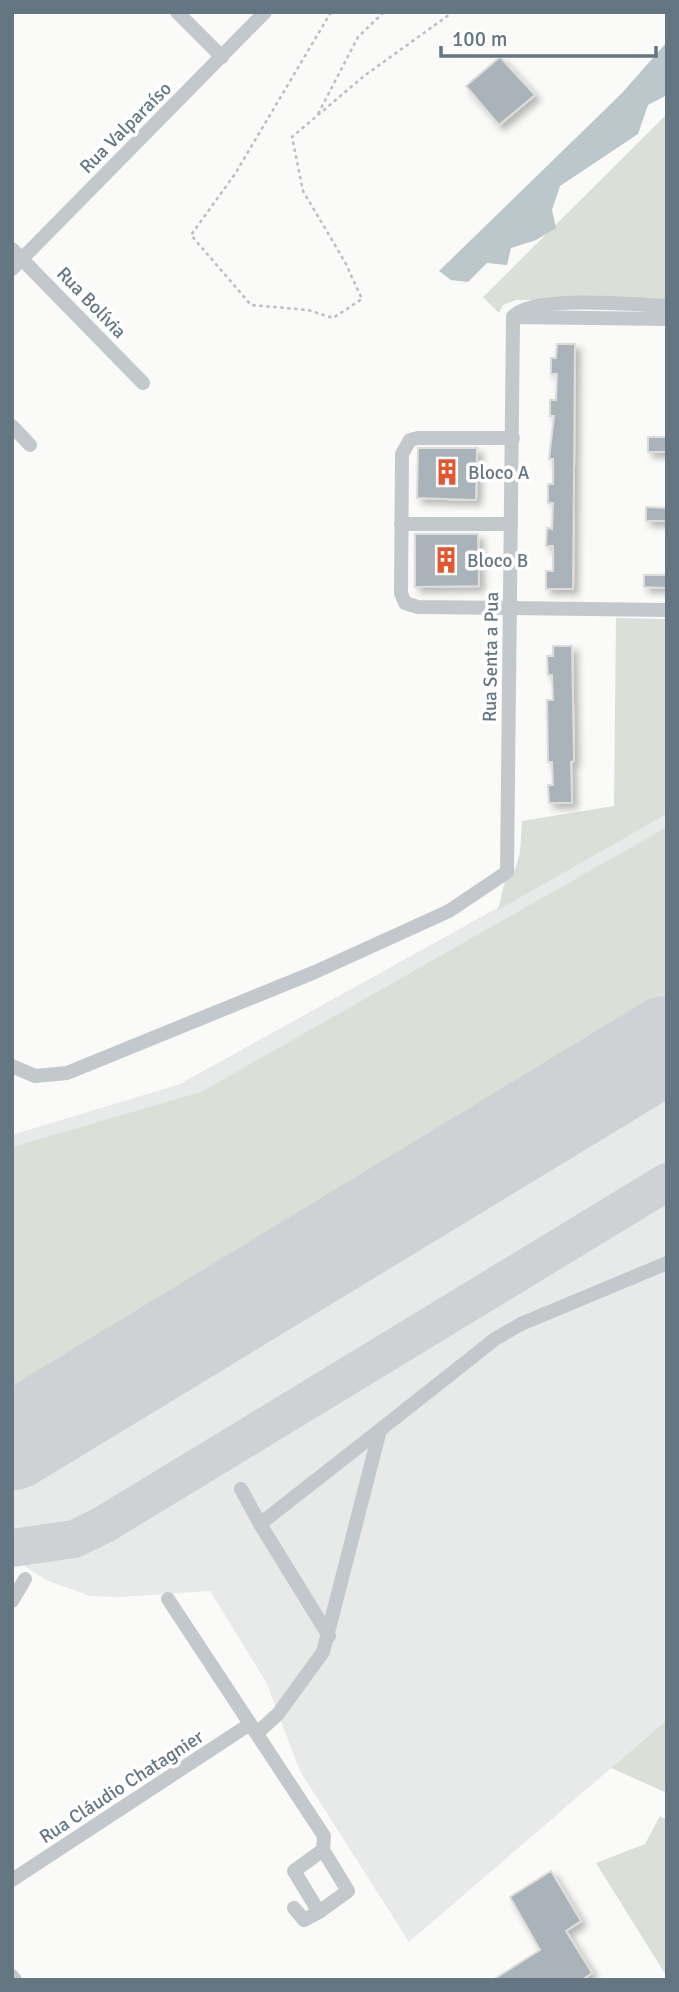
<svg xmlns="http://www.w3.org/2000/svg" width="679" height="1992" viewBox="0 0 679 1992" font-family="Signika,sans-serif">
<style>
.built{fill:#e8e9e9}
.green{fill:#dadfd7}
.water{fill:#bbc7cb}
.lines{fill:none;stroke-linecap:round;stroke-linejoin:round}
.taxiway{stroke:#ced2d4;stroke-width:38}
.runway{stroke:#ced2d4;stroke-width:96}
.building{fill:#aab3b9;stroke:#dcdcda;stroke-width:2;filter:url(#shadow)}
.path{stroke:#bbbfc2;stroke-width:2.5;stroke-dasharray:3.5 3.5;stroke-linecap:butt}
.minor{stroke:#c3c8cc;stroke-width:14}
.labels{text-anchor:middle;stroke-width:7;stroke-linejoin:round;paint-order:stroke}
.street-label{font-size:19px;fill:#657683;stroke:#fff}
.poi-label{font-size:19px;fill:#657683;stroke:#fff;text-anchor:start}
</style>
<defs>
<filter id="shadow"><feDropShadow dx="5" dy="5" stdDeviation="3.5" flood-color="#0004"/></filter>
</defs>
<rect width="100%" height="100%" fill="#fafaf8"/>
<!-- built -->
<polygon class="built" points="667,814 667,1720 409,1942 300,1771 266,1682 210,1591 120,1597 90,1596 46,1580 18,1562 12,1572 12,1135 180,1084"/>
<!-- green -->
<g class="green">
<polygon points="667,114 667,301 516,300 503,305 499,313 483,297"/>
<polygon points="616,618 667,619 667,814 498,910 505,881 515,869 520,853 522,821 614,806"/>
<polygon points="667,827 667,999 12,1392 12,1147 201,1092"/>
<polygon points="667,1720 667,1793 611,1768"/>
<polygon points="660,1816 667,1820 667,1977 596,1863 645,1844"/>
</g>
<!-- water -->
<polygon class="water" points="667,42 667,95 648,105 638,134 560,186 552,210 556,228 536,240 511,248 507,265 487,263 468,282 451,280 439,271 622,93"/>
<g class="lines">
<!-- taxiway -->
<polyline class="taxiway" points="12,1548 74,1539 103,1525 667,1182"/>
<!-- runway -->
<polyline class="runway" points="12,1442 667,1044"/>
</g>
<!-- building -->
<g class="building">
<polygon points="500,57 535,95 499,125 466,86"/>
<polygon points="557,344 575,344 573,589 546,589 546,571 553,571 553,546 546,546 547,528 552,529 553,503 548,503 548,484 553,484 553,459 549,459 554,416 550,416 550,400 556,400 557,374 551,374 551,358 556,358"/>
<rect x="648" y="437" width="19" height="15"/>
<polygon points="418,448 477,448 476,500 417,498"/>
<polygon points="646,507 667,508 667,521 646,521"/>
<polygon points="415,534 478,534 479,586 415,587"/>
<polygon points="644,575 667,575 667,588 644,587"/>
<polygon points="553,646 572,646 574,761 571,762 572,803 549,803 548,785 553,785 552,762 548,762 547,700 553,700 552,675 548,675 547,656 553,656"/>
<polygon points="551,1871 581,1921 566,1931 592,1973 582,1980 493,1980 540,1950 510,1897"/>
</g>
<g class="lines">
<!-- path -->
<g class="path">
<polyline points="331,12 235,174 191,235 251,305 308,310 333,318 362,299 345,262 303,191 292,137 364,76 453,12"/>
<polyline points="318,114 358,37 384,12"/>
</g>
<!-- minor -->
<g class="minor">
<polyline points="177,12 222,57"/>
<polyline points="12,249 143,383"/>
<polyline points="12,269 265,12"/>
<path d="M513 317C531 294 636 305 667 306"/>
<polyline points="513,317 667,319"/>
<polyline points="12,426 30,445"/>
<polyline points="513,438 418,438 410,440 402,454 401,593 405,603 418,607 667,610"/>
<polyline points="401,524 511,524"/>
<polyline points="12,1066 35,1076 67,1073 315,972 449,911 507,872 513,317"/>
<polyline points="241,1489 260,1524"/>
<polyline points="168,1599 324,1836 323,1850 348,1891 319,1912 294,1871 323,1850"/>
<polyline points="12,1601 25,1579"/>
<polyline points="329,1636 260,1524 380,1430"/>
<polyline points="257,1733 278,1714 323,1652 380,1430 495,1339 521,1324 667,1263"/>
<polyline points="12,1880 250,1724"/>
<polyline points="294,1908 304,1920 319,1912"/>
<polyline points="12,1976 15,1980"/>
</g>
</g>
<!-- icons -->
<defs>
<symbol id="building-bare" viewBox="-9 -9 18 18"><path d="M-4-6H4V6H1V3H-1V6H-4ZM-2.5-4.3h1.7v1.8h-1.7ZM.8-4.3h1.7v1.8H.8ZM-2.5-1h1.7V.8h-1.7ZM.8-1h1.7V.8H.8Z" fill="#e4572e" stroke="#fff" stroke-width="2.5" paint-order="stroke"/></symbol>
</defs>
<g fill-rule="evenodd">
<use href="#building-bare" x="428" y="453" width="38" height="38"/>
<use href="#building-bare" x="427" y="541" width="38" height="38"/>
</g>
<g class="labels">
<!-- street labels -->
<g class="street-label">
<text transform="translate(125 127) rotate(-45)" y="7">Rua Valparaíso</text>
<text transform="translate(92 302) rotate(46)" y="7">Rua Bolívia</text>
<text transform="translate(490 657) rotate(-89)" y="7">Rua Senta a Pua</text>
<text transform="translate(121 1786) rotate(-33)" y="7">Rua Cláudio Chatagnier</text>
</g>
<!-- poi labels -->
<g class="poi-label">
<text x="468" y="479">Bloco A</text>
<text x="467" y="567">Bloco B</text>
</g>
</g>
<!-- border -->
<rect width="679" height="1992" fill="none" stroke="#657683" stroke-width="28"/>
<!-- scale -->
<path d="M441 46v10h215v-10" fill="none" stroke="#657683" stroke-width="3.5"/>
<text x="452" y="46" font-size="21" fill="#657683" stroke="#ffffff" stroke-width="5" paint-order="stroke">100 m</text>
</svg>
